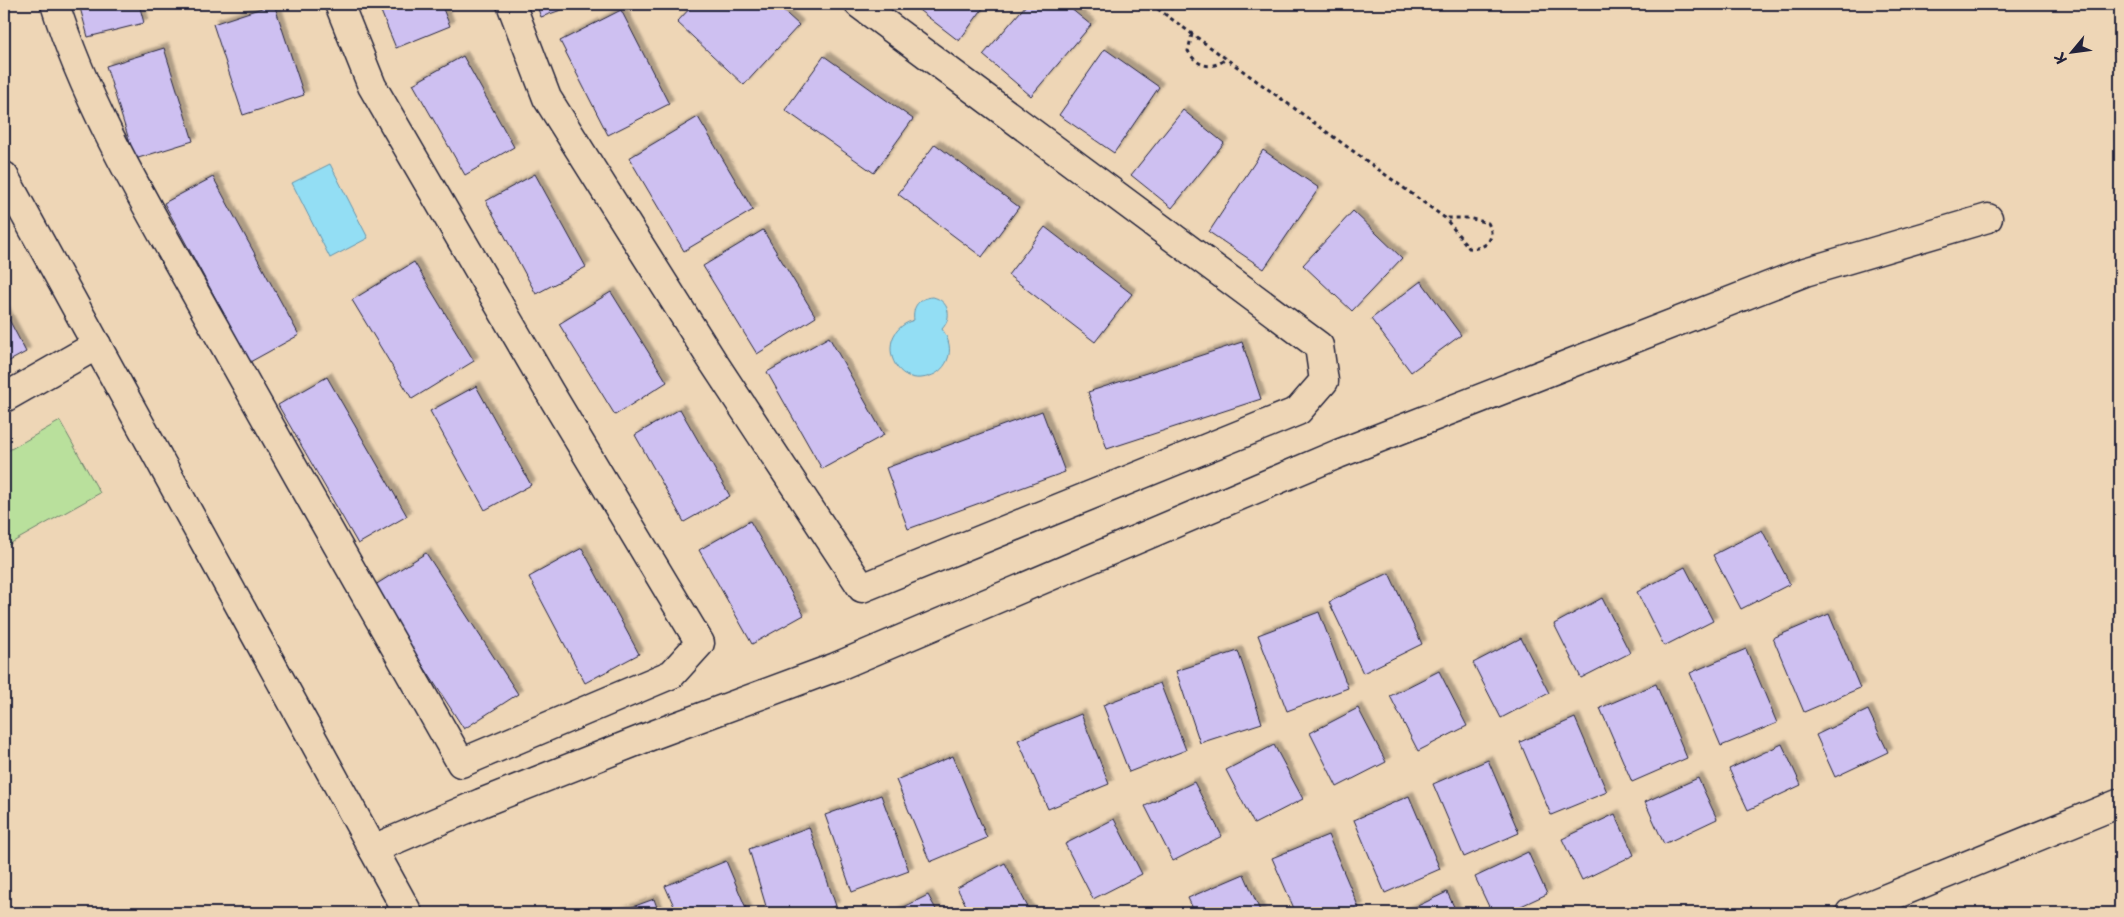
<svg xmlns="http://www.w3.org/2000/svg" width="2124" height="917" viewBox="0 0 2124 917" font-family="'Playpen Sans',sans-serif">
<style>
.green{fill:#b9e09c;stroke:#6e816c}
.water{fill:#93def4;stroke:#6693aa}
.building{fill:#cec0f1;stroke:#22223b;filter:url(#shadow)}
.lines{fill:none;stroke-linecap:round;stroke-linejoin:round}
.minor-casing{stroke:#22223b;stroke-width:31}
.path{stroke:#22223b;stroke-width:3;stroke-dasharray:4 4;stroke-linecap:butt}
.minor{stroke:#eed6b6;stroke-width:28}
</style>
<defs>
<filter id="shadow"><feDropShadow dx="4.5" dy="-4.5" stdDeviation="1" flood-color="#0004"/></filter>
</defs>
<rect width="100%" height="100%" fill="#eed6b6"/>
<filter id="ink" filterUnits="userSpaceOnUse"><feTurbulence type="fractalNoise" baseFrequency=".02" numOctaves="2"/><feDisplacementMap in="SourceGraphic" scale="10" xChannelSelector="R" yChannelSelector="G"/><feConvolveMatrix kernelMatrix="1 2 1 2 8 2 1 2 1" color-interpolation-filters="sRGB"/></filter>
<g filter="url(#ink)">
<!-- green -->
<polygon class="green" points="60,421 100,493 4,547 4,453"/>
<!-- water -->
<g class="water">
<polygon points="330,164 368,238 330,258 292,183"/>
<path d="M933 297C949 301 953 317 942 329 949 339 952 350 947 361 943 369 937 374 930 376 892 390 873 332 914 320 912 306 919 298 933 297Z"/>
</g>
<!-- building -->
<g class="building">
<polygon points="79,4 139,4 144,23 88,37"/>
<polygon points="274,4 304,95 243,115 213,24"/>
<polygon points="378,4 441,4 450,26 396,48"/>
<polygon points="536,4 578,4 541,17"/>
<polygon points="694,4 776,4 799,25 744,85 677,22"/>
<polygon points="911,4 986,4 959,41"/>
<polygon points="1027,4 1065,4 1091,25 1031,96 983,55"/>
<polygon points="621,10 669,104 608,135 560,41"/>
<polygon points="164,48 193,141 135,159 106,66"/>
<polygon points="1105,49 1159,87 1114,153 1059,115"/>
<polygon points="463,56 514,147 465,175 413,84"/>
<polygon points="824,56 913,119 874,173 785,110"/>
<polygon points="1183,110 1224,143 1172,208 1131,175"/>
<polygon points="698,117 753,210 684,251 629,158"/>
<polygon points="935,144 1019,207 982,257 898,194"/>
<polygon points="1263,150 1319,188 1264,269 1209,232"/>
<polygon points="535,174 586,267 536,294 486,201"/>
<polygon points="213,177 299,335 250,362 164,203"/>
<polygon points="1353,211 1402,258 1352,311 1303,265"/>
<polygon points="1045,227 1132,294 1095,342 1008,275"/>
<polygon points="763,230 816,317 757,354 703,266"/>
<polygon points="414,262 474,361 412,399 352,300"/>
<polygon points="1421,281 1461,335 1411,372 1371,319"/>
<polygon points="611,292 667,382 615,415 559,324"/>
<polygon points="4,310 26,352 4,364"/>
<polygon points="829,337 884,435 822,469 767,372"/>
<polygon points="1242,342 1261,399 1107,449 1088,392"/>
<polygon points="327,377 407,516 358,544 278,405"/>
<polygon points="476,386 531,485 485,510 430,411"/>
<polygon points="680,409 730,496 684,522 635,435"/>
<polygon points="1042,411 1065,472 908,529 886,468"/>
<polygon points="750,521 804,615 752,644 699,550"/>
<polygon points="1762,530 1790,584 1741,609 1713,555"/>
<polygon points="582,548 639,654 585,683 529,577"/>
<polygon points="426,553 518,694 464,729 372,587"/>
<polygon points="1685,567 1713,621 1664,646 1637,592"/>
<polygon points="1389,573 1422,644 1363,673 1329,602"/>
<polygon points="1602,598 1630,653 1581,678 1554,624"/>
<polygon points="1319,612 1348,688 1287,711 1258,635"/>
<polygon points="1829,614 1860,688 1804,712 1773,638"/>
<polygon points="1521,638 1549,693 1501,718 1473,663"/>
<polygon points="1746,649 1777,723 1721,746 1690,673"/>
<polygon points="1238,651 1262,723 1200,743 1176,671"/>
<polygon points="1439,671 1467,726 1418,751 1390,696"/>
<polygon points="1160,683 1186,750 1129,772 1103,705"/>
<polygon points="1656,684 1687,758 1632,782 1600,708"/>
<polygon points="1358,708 1386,762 1337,787 1310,733"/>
<polygon points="1868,710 1888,752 1835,777 1816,735"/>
<polygon points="1081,714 1109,784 1048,809 1018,740"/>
<polygon points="1575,718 1607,792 1551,815 1520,742"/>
<polygon points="1782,744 1801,785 1748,810 1729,769"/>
<polygon points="1274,745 1303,799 1254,824 1226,770"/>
<polygon points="953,756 987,838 930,862 896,780"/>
<polygon points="1488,760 1519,833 1464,857 1433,784"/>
<polygon points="1698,778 1717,819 1664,844 1645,802"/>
<polygon points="1194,782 1222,836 1173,861 1145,806"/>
<polygon points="881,795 909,871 852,892 825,815"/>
<polygon points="1409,796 1440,869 1385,893 1354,820"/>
<polygon points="1615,814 1634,855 1582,880 1562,839"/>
<polygon points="1114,819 1142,874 1093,899 1065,844"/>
<polygon points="809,827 836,906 814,913 768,913 749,849"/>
<polygon points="1328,835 1359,908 1347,913 1296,913 1272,858"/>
<polygon points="1528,852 1547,894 1506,913 1492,913 1475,877"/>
<polygon points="726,861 748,913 677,913 665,886"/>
<polygon points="1005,863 1031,913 970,913 957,888"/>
<polygon points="1244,874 1261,913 1195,913 1188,898"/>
<polygon points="1447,892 1457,913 1403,913"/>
<polygon points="928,895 938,913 892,913"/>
<polygon points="654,899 659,913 616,913"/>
</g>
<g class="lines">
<defs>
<g id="minor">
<path d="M55 4C88 111 153 216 207 314 291 464 376 614 461 763L672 674 700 643 549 391 372 86 339 4"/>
<polyline points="511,4 547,98 712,360 862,588 1298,411 1324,381 1319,346 859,4"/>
<polyline points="4,176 408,913"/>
<polyline points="4,398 97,345"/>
<polyline points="373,849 481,803 653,735 836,667 1338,454 1566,365 1805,272 1988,218"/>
<polyline points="1850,913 2120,803"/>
</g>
</defs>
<!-- minor casing -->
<use href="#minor" class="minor-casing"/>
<!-- path -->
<g class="path">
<path d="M1151 4 1445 218 1469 248C1485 250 1497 239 1488 223L1468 218H1445"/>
<path d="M1192 34 1188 51C1198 68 1213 70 1227 58"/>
</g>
<!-- minor -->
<use href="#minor" class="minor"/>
</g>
</g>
<!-- margin -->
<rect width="2124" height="917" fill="none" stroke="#eed6b6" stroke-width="20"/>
<rect x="10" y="10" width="2104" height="897" fill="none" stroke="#22223b" stroke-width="2" filter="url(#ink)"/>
<!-- north arrow -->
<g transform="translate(2072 52) rotate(241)" stroke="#eed6b6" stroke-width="4" paint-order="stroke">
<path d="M0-4L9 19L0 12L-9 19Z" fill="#22223b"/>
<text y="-8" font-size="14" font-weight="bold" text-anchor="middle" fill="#22223b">K</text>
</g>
</svg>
